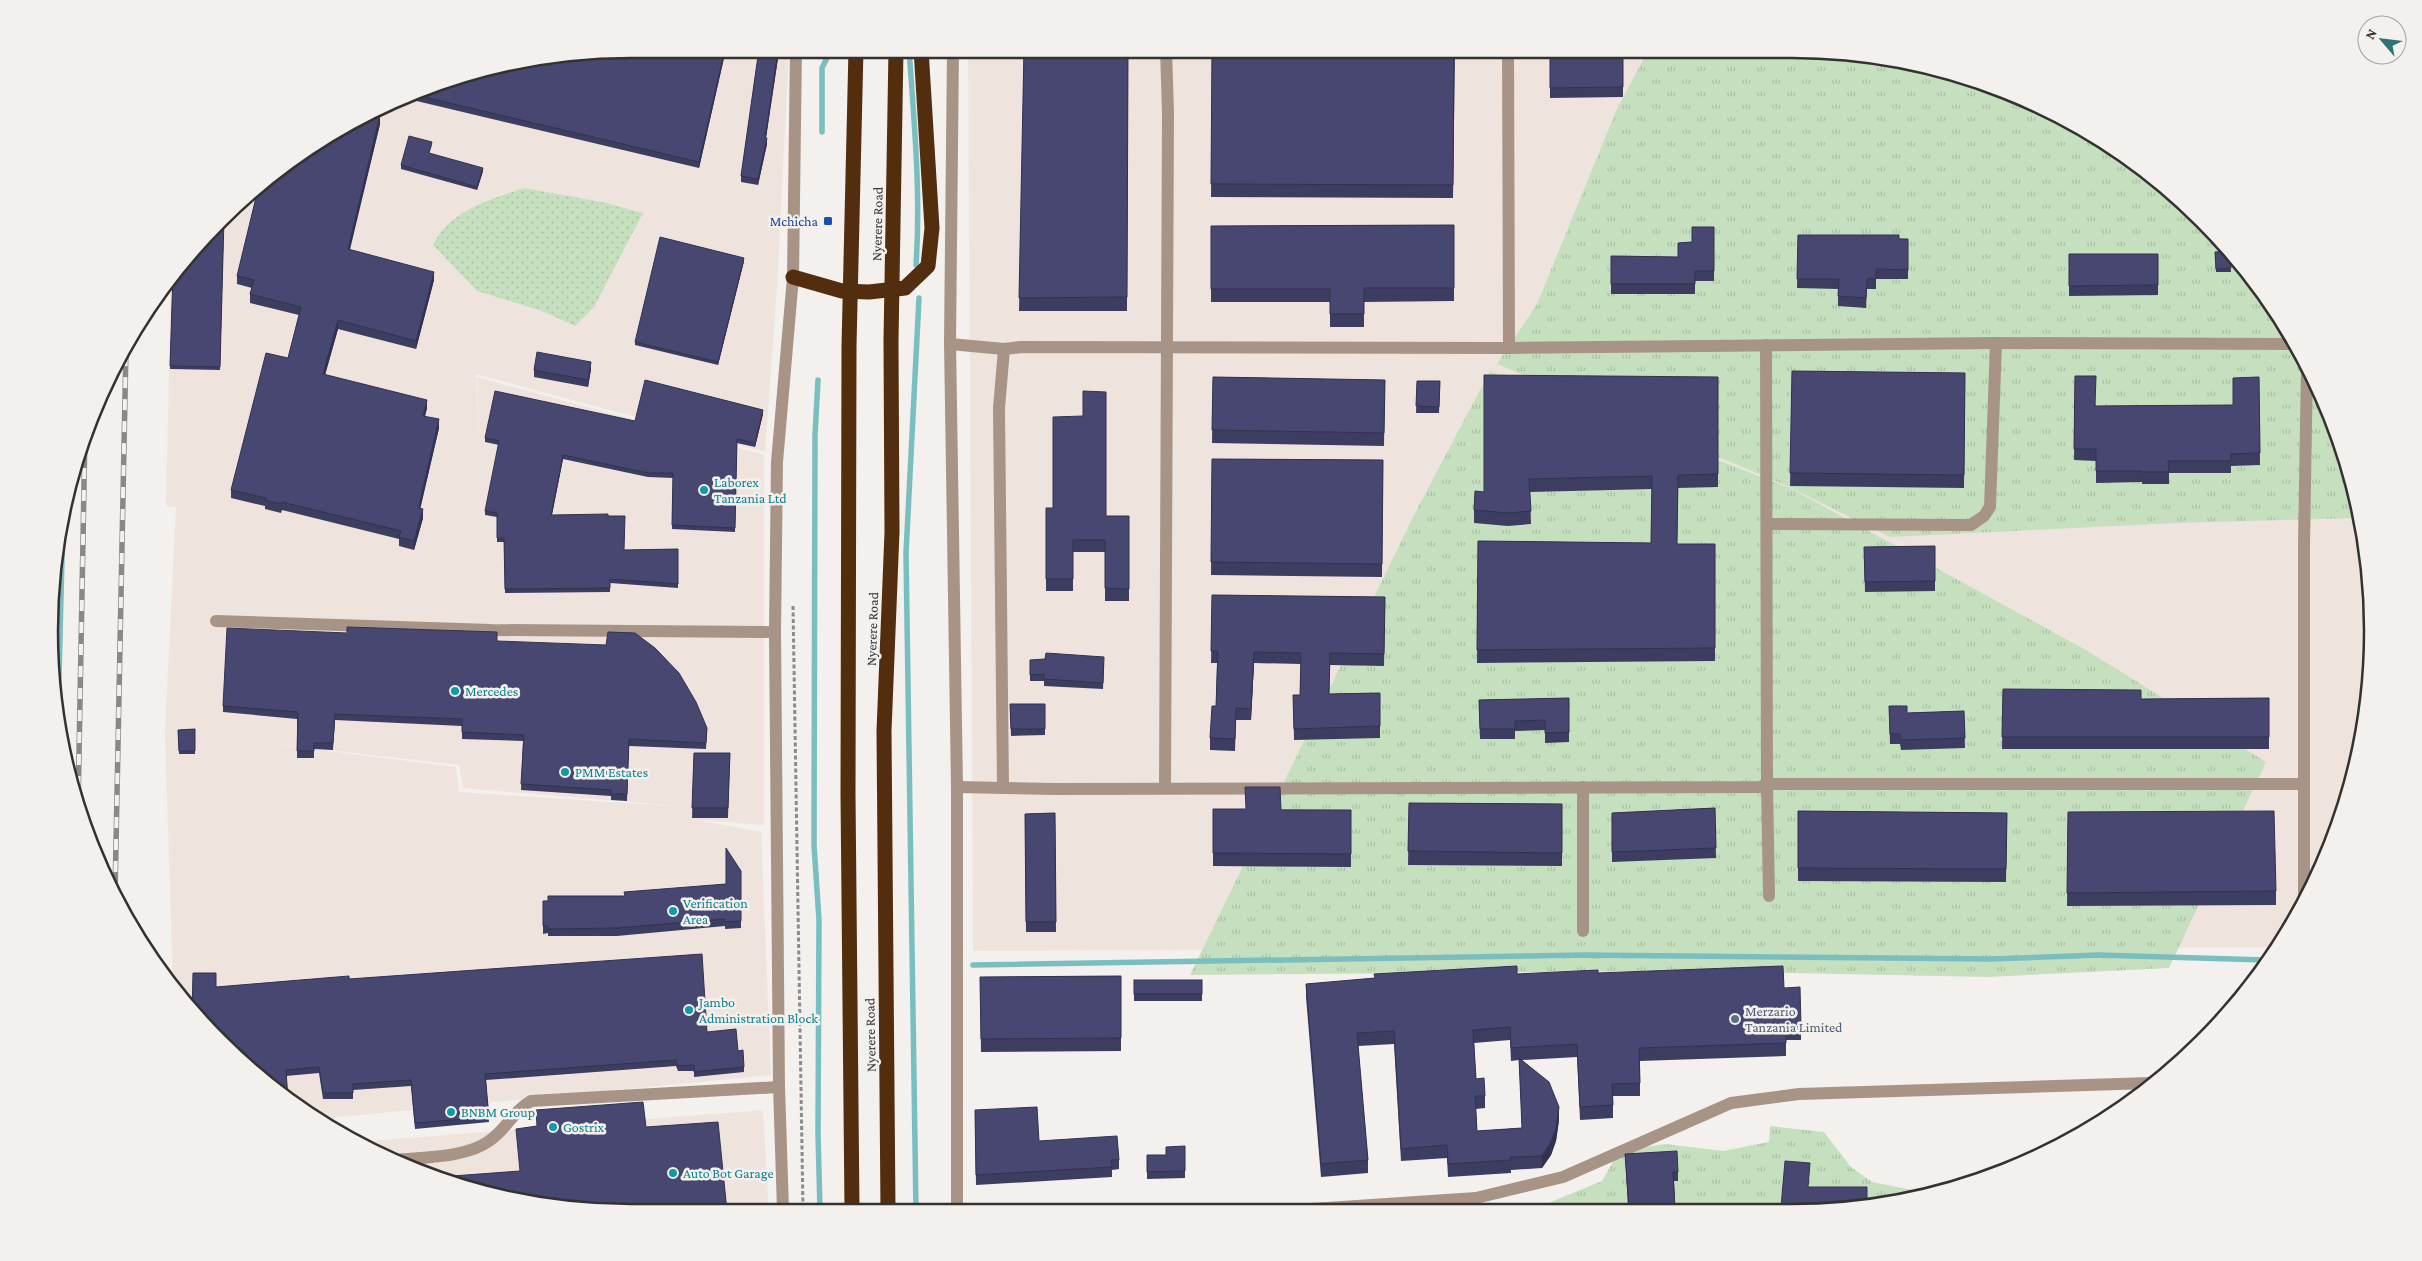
<svg xmlns="http://www.w3.org/2000/svg" width="2422" height="1261" viewBox="0 0 2422 1261" font-family="'Crimson Pro',serif">
<style>
.built{fill:#efe4dd;fill-rule:evenodd}
.grass{fill:url(#grass-tufts)}
.garden{fill:url(#garden-dots)}
.lines{fill:none;stroke-linecap:round;stroke-linejoin:round}
.stream{stroke:#7abfbf;stroke-width:5.5}
.path{stroke:#8d8b8a;stroke-width:3;stroke-dasharray:4 2.5;stroke-linecap:butt}
.minor{stroke:#a89486;stroke-width:12}
.highway{stroke:#532e0e;stroke-width:15}
.rail-casing{stroke:#8a8887;stroke-width:5.5}
.rail{stroke:#f3f0ee;stroke-width:4;stroke-dasharray:11;stroke-linecap:butt}
.wall{fill:#3d3d62;fill-rule:evenodd}
.shaded-wall{fill:#323250}
.building{fill:#474772;stroke:#323250}
.transit-dot{fill:#1a4fb4;stroke:#f3f0ee;stroke-width:2}
.culture-dot{fill:#0f9aa8;stroke:#f3f0ee;stroke-width:2}
.service-dot{fill:#5c6f8a;stroke:#f3f0ee;stroke-width:2}
.labels{text-anchor:middle;stroke-width:5;stroke-linejoin:round;paint-order:stroke}
.transit-label{font-size:14px;fill:#164399;stroke:#f3f0ee;text-anchor:end}
.street-label{font-size:14px;fill:#333231;stroke:#f3f0ee}
.culture-label{font-size:14px;fill:#0d838f;stroke:#f3f0ee;text-anchor:start}
.service-label{font-size:14px;fill:#4e5e75;stroke:#f3f0ee;text-anchor:start}
.rim{fill:none;stroke:#333231;stroke-width:2.5}
</style>
<defs>
<pattern id="grass-tufts" width="24" height="20" patternUnits="userSpaceOnUse" patternTransform="scale(1.25)"><rect width="24" height="20" fill="#c6e0bf"/><path d="M3 7l-1-3M5 7V3M7 7l1-3M15 17l-1-3M17 17v-4M19 17l1-3" fill="none" stroke="#abc1a5"/></pattern>
<pattern id="garden-dots" width="8" height="8" patternUnits="userSpaceOnUse" patternTransform="scale(1.25)"><rect width="8" height="8" fill="#c6e0bf"/><path d="M2 2h.1M6 6h.1" fill="none" stroke="#abc1a5" stroke-width="1.8" stroke-linecap="round"/></pattern>
</defs>
<rect width="100%" height="100%" fill="#f3f0ee"/>
<!-- built -->
<g class="built">
<path d="M631 49H789L777 288 765 452 476 374 480 449 477 377 764 455V825L698 820 761 832 771 1075 319 1119 276 1092 193 1014 173 988 165 732 176 507H166L171 276 193 247 276 169 340 127 443 80 517 60ZM247 741 459 765 463 788 689 807 459 792 456 767Z"/>
<polygon points="968,49 1829,50 1942,69 2049,109 2146,169 2229,247 2342,444 2368,555 2372,669 2353,781 2313,888 2274,947 973,951"/>
<polygon points="763,1110 769,1210 593,1211 480,1192 373,1152 356,1142"/>
</g>
<!-- grass -->
<g class="grass">
<polygon points="1648,50 1829,50 1942,69 2049,109 2146,169 2229,247 2295,340 2342,444 2360,518 2177,523 1890,537 1787,486 1497,364 1537,304 1616,111"/>
<polygon points="1490,371 1792,489 2086,650 2266,762 2169,968 1988,977 1686,971 1190,975 1413,517"/>
<polygon points="1770,1126 1824,1132 1851,1167 1872,1182 1913,1190 1915,1194 1868,1207 1536,1208 1602,1181 1619,1151 1665,1144 1723,1151 1769,1142"/>
</g>
<!-- garden -->
<path class="garden" d="M524 188 602 202 643 213 594 307 575 326 542 311 477 291 433 245C450 210 489 200 524 188Z"/>
<g class="lines">
<!-- stream -->
<g class="stream">
<path d="M909 49C914 121 921 193 916 265"/>
<polyline points="822,132 822,68 827,58 827,49"/>
<polyline points="818,380 815,435 814,845 819,920 818,1134 820,1210"/>
<polyline points="58,716 63,517"/>
<polyline points="973,965 1585,955 1991,959 2098,955 2265,960"/>
<polyline points="916,1210 906,553 919,298"/>
</g>
<!-- path -->
<polyline class="path" points="793,606 803,1210"/>
<!-- minor -->
<g class="minor">
<polyline points="953,49 950,342 957,787 957,1210"/>
<polyline points="1508,50 1509,348"/>
<polyline points="950,344 1004,349 1021,347 1509,348 1996,343 2298,344"/>
<polyline points="1766,345 1767,784 1769,896"/>
<polyline points="1767,524 1971,525 1984,516 1990,507 1996,343"/>
<polyline points="216,621 491,630 775,632"/>
<polyline points="957,787 1055,789 1760,787 1767,784 2302,784"/>
<polyline points="1583,787 1583,931"/>
<polyline points="1003,788 999,408 1004,349"/>
<polyline points="1165,788 1168,113 1166,49"/>
<polyline points="2304,902 2304,544 2307,365"/>
<path d="M395 1160C423 1157 466 1158 489 1141 506 1130 513 1111 531 1101L779 1087"/>
<polyline points="1312,1209 1476,1198 1563,1177 1731,1103 1799,1094 2150,1083"/>
<polyline points="783,1210 779,1087 775,632 777,462 793,277 796,49"/>
</g>
<!-- highway -->
<g class="highway">
<polyline points="793,277 842,291 869,292 905,288 928,266 932,228 921,49"/>
<polyline points="852,1210 848,794 849,346 856,49"/>
<polyline points="888,1210 884,731 892,532 891,341 896,49"/>
</g>
<defs>
<g id="rail">
<polyline points="78,809 85,432"/>
<polyline points="115,894 126,347"/>
</g>
</defs>
<!-- rail casing -->
<use href="#rail" class="rail-casing"/>
<!-- rail -->
<use href="#rail" class="rail"/>
</g>
<!-- wall -->
<g class="wall">
<polygon points="630,49 726,49 699,168 404,98 443,80"/>
<polygon points="759,49 781,49 780,58 778,58 766,138 767,144 758,185 741,182 741,176"/>
<polygon points="1024,49 1128,49 1127,311 1019,311"/>
<polygon points="1212,49 1455,50 1453,198 1211,197"/>
<polygon points="1550,50 1623,87 1623,97 1550,98"/>
<polygon points="380,124 349,250 434,280 416,349 338,329 325,375 427,408 425,416 439,428 420,508 423,518 414,550 399,546 399,539 282,510 281,513 265,509 265,506 231,498 231,490 288,358 299,315 250,303 250,294 252,288 237,284 237,276"/>
<polygon points="432,145 429,153 483,171 477,190 401,169 401,165"/>
<polygon points="224,218 220,370 170,369 173,273"/>
<polygon points="1454,225 1454,301 1364,302 1364,327 1330,327 1330,302 1211,302 1211,226"/>
<polygon points="1714,227 1714,281 1695,281 1695,294 1611,294 1611,256 1678,257 1678,243 1692,242"/>
<polygon points="1798,235 1908,239 1908,279 1876,279 1876,289 1867,289 1866,308 1838,306 1838,289 1797,288"/>
<polygon points="2230,251 2231,272 2216,272 2215,252"/>
<polygon points="2069,254 2158,254 2158,295 2069,296"/>
<polygon points="744,261 718,365 635,345 635,342"/>
<polygon points="591,369 588,387 534,377 534,370"/>
<polygon points="1792,371 1965,373 1964,488 1790,486"/>
<polygon points="2075,376 2096,406 2233,405 2259,377 2260,465 2231,466 2231,473 2169,473 2169,484 2142,484 2142,482 2096,483 2096,461 2074,460"/>
<polygon points="1213,377 1385,380 1384,446 1212,443"/>
<polygon points="1718,377 1718,487 1678,488 1677,544 1715,544 1715,661 1477,663 1478,541 1651,543 1652,489 1530,492 1531,524 1508,526 1474,523 1474,510 1484,492"/>
<polygon points="1417,381 1440,381 1439,413 1416,413"/>
<polygon points="763,414 755,447 737,443 735,532 672,529 673,478 648,477 563,459 552,515 608,516 624,550 678,549 678,588 610,583 610,592 505,593 504,542 497,542 497,517 485,515 485,511 499,445 485,442 485,438 635,421"/>
<polygon points="1212,459 1383,460 1382,577 1211,575"/>
<polygon points="1046,508 1106,516 1129,516 1129,601 1105,601 1105,552 1073,552 1073,591 1046,591"/>
<polygon points="1935,546 1935,591 1865,592 1864,547"/>
<polygon points="1212,595 1385,597 1384,666 1330,665 1329,694 1380,693 1380,738 1294,740 1293,695 1300,695 1301,664 1254,663 1251,720 1236,720 1235,751 1210,750 1210,738 1216,706 1217,663 1211,663"/>
<polygon points="497,641 707,728 706,749 629,746 627,801 611,800 611,796 521,790 523,741 462,739 462,726 335,720 333,750 314,749 314,758 297,758 297,719 223,712 223,706"/>
<polygon points="1030,660 1104,663 1103,689 1044,686 1044,681 1030,681"/>
<polygon points="2003,689 2141,699 2269,698 2269,749 2002,749"/>
<polygon points="1569,698 1569,742 1545,743 1545,730 1515,731 1515,739 1480,739 1479,700"/>
<polygon points="1010,704 1045,704 1045,735 1011,736"/>
<polygon points="1889,706 1907,713 1964,711 1965,748 1901,750 1900,744 1890,744"/>
<polygon points="195,729 195,754 179,754 178,730"/>
<polygon points="694,753 730,753 728,818 692,818"/>
<polygon points="1409,803 1562,804 1562,866 1408,865"/>
<polygon points="1715,808 1716,858 1612,862 1612,813"/>
<polygon points="1213,809 1351,810 1351,867 1213,866"/>
<polygon points="1798,811 2007,813 2006,882 1798,881"/>
<polygon points="2068,812 2276,891 2276,905 2067,906"/>
<polygon points="1055,813 1056,932 1026,932 1025,814"/>
<polygon points="741,871 741,928 725,929 725,926 617,936 548,936 548,933 543,934 543,901 624,896 726,884"/>
<path d="M1598 973 1784 988 1801 1027V1040H1786V1056L1640 1061V1096H1613V1118L1580 1120 1577 1057 1522 1060 1559 1120 1556 1141 1551 1155 1542 1168 1511 1170V1173L1448 1177 1447 1158 1401 1161 1394 1044 1358 1046 1368 1160V1173L1321 1177 1306 997V984L1517 974ZM1510 1040 1511 1061 1519 1060 1522 1128 1477 1131 1476 1109 1485 1108V1096L1476 1079 1474 1043Z"/>
<polygon points="1121,976 1121,1051 981,1052 980,977"/>
<polygon points="349,979 707,1032 738,1051 744,1067 744,1072 694,1077 694,1071 678,1071 676,1066 486,1080 489,1122 415,1129 411,1086 353,1090 353,1099 323,1099 319,1073 286,1076 216,987"/>
<rect x="1134" y="980" width="68" height="21"/>
<polygon points="975,1110 1039,1141 1119,1160 1119,1169 1112,1170 1112,1177 976,1185"/>
<polygon points="1185,1146 1185,1178 1147,1179 1147,1155 1166,1155"/>
<polygon points="1625,1154 1678,1172 1678,1181 1674,1181 1675,1208 1628,1208"/>
</g>
<!-- shaded-wall -->
<g class="shaded-wall">
<polygon points="725,49 726,49 699,168 699,162"/>
<polygon points="778,51 778,58 765,144 765,138"/>
<polygon points="380,115 380,124 348,258 348,249"/>
<polygon points="767,138 767,144 758,185 758,179"/>
<polygon points="483,168 483,171 477,190 477,187"/>
<polygon points="744,258 744,261 718,365 718,362"/>
<polygon points="434,272 434,280 416,349 416,341"/>
<polygon points="338,320 338,329 323,382 323,374"/>
<polygon points="591,362 591,369 588,387 588,380"/>
<polygon points="427,400 427,408 423,424 423,416"/>
<polygon points="763,410 763,414 755,447 755,443"/>
<polygon points="439,419 439,428 420,510 419,517 420,501"/>
<polygon points="563,455 563,459 551,519 551,515"/>
<polygon points="423,509 423,518 414,550 414,541"/>
<polygon points="1254,652 1254,663 1251,720 1251,709"/>
<polygon points="1559,1107 1559,1120 1556,1141 1551,1155 1542,1168 1542,1156"/>
</g>
<!-- building -->
<g class="building">
<polygon points="630,49 725,49 699,162 411,94 443,80 517,60"/>
<polygon points="759,49 781,49 780,51 778,51 765,138 767,138 758,179 741,176"/>
<polygon points="1024,49 1128,49 1127,297 1019,298"/>
<polygon points="1212,49 1454,50 1453,185 1211,184"/>
<polygon points="1550,50 1623,50 1623,87 1550,88"/>
<polygon points="370,113 380,115 348,249 434,272 416,341 338,320 323,374 427,400 423,416 439,419 420,501 419,508 423,509 414,541 399,537 401,531 282,502 281,504 265,500 266,498 231,490 266,353 288,358 301,307 250,294 254,280 237,276 259,185 276,169 340,127"/>
<polygon points="409,136 432,142 429,153 483,168 477,187 401,165"/>
<polygon points="224,218 220,367 170,366 173,273 193,247"/>
<polygon points="1454,225 1454,288 1364,288 1364,314 1330,314 1330,289 1211,289 1211,226"/>
<polygon points="1692,227 1714,227 1714,271 1695,271 1695,284 1611,284 1611,256 1678,257 1678,243 1692,242"/>
<polygon points="1798,235 1899,235 1899,239 1908,239 1908,270 1876,269 1876,279 1867,279 1866,298 1838,296 1839,279 1797,279"/>
<polygon points="660,237 744,258 718,362 635,342"/>
<polygon points="2230,251 2231,268 2216,269 2215,252"/>
<polygon points="2069,254 2158,254 2158,285 2069,286"/>
<polygon points="537,352 591,362 588,380 534,370"/>
<polygon points="1792,371 1965,373 1964,475 1790,473"/>
<polygon points="1484,375 1718,377 1718,474 1678,475 1677,544 1715,544 1715,648 1477,650 1478,541 1651,543 1652,476 1529,479 1531,511 1508,513 1474,510 1475,491 1484,492"/>
<polygon points="2075,376 2096,376 2095,406 2233,405 2233,378 2259,377 2260,453 2231,454 2231,461 2168,461 2169,472 2142,472 2142,471 2096,471 2096,449 2074,449"/>
<polygon points="1213,377 1385,380 1384,433 1212,430"/>
<polygon points="645,380 763,410 755,443 737,439 735,528 672,525 673,473 648,473 563,455 551,515 608,514 608,516 625,516 624,550 678,549 678,584 610,579 610,588 505,589 504,538 497,538 497,513 485,511 499,441 485,438 495,391 635,421"/>
<polygon points="1417,381 1440,381 1439,407 1416,406"/>
<polygon points="1083,391 1106,392 1106,516 1129,516 1129,589 1105,588 1105,540 1073,540 1073,579 1046,579 1046,508 1053,508 1053,417 1083,416"/>
<polygon points="1212,459 1383,460 1382,564 1211,562"/>
<polygon points="1935,546 1935,581 1865,582 1864,547"/>
<polygon points="1212,595 1385,597 1384,654 1330,653 1329,694 1380,693 1380,726 1294,729 1293,695 1300,695 1301,653 1254,652 1251,709 1236,708 1235,739 1210,738 1212,706 1216,706 1218,651 1211,651"/>
<polygon points="347,627 497,632 497,641 606,645 608,632 635,633 655,648 679,673 696,702 707,728 706,743 629,739 627,794 611,794 611,790 521,784 524,735 462,732 462,719 335,714 333,743 314,743 314,751 297,751 298,712 223,706 227,628 347,633"/>
<polygon points="1046,653 1104,657 1103,683 1044,679 1044,674 1030,675 1030,660 1045,659"/>
<polygon points="2003,689 2141,690 2141,699 2269,698 2269,737 2002,737"/>
<polygon points="1569,698 1569,732 1545,733 1545,720 1515,721 1515,729 1480,729 1479,700"/>
<polygon points="1010,704 1045,704 1045,729 1011,729"/>
<polygon points="1889,706 1907,706 1907,713 1964,711 1965,738 1901,740 1900,734 1890,734"/>
<polygon points="195,729 195,751 179,751 178,730"/>
<polygon points="694,753 730,753 728,808 692,808"/>
<polygon points="1245,787 1280,787 1281,810 1351,810 1351,854 1213,853 1213,809 1246,809"/>
<polygon points="1409,803 1562,804 1562,853 1408,851"/>
<polygon points="1715,808 1716,848 1612,852 1612,813"/>
<polygon points="1798,811 2007,813 2006,869 1798,868"/>
<polygon points="2274,811 2276,891 2067,893 2068,812"/>
<polygon points="1055,813 1056,922 1026,922 1025,814"/>
<polygon points="726,848 741,871 741,921 725,922 725,919 617,928 548,929 548,926 543,926 543,901 548,901 548,896 625,896 624,892 726,884"/>
<polygon points="702,954 707,1032 736,1029 738,1051 743,1050 744,1067 694,1072 694,1065 678,1066 676,1060 485,1074 489,1117 415,1123 411,1080 353,1084 353,1093 323,1093 319,1067 286,1070 288,1099 276,1092 192,1013 193,973 216,973 216,987 349,976 349,979"/>
<polygon points="1517,966 1517,974 1598,970 1598,973 1783,966 1784,988 1800,987 1801,1027 1786,1027 1786,1043 1639,1048 1640,1083 1612,1084 1613,1105 1580,1107 1577,1044 1511,1048 1510,1027 1473,1030 1476,1079 1484,1078 1485,1096 1475,1096 1477,1131 1522,1128 1519,1058 1549,1082 1559,1107 1556,1128 1551,1142 1542,1156 1510,1157 1511,1160 1448,1164 1447,1145 1401,1149 1394,1031 1357,1033 1368,1160 1321,1164 1306,984 1375,978 1374,974"/>
<polygon points="1121,976 1121,1038 981,1039 980,977"/>
<rect x="1134" y="980" width="68" height="14"/>
<polygon points="643,1102 646,1127 718,1122 727,1211 593,1211 480,1192 439,1177 520,1171 516,1129 537,1126 536,1110"/>
<polygon points="1037,1107 1039,1141 1117,1136 1119,1160 1111,1160 1112,1167 976,1175 975,1110"/>
<polygon points="1185,1146 1185,1171 1147,1172 1147,1155 1166,1155 1166,1147"/>
<polygon points="1677,1151 1678,1172 1673,1172 1675,1208 1629,1208 1625,1154"/>
<polygon points="1785,1161 1810,1163 1808,1187 1867,1187 1867,1207 1781,1207"/>
</g>
<!-- markers -->
<rect class="transit-dot" x="823" y="216" width="10" height="10" rx="2.5"/>
<g class="culture-dot">
<circle cx="704" cy="490" r="5"/>
<circle cx="455" cy="691" r="5"/>
<circle cx="565" cy="772" r="5"/>
<circle cx="673" cy="911" r="5"/>
<circle cx="689" cy="1010" r="5"/>
<circle cx="451" cy="1112" r="5"/>
<circle cx="553" cy="1127" r="5"/>
<circle cx="673" cy="1173" r="5"/>
</g>
<circle class="service-dot" cx="1735" cy="1019" r="5"/>
<g class="labels">
<!-- transit labels -->
<g class="transit-label">
<text x="818" y="226">Mchicha</text>
</g>
<!-- street labels -->
<g class="street-label">
<text transform="translate(877 224) rotate(-89)" y="5">Nyerere Road</text>
<text transform="translate(872 629) rotate(-88)" y="5">Nyerere Road</text>
<text transform="translate(870 1035) rotate(-91)" y="5">Nyerere Road</text>
</g>
<!-- culture labels -->
<g class="culture-label">
<text x="714" y="487">Laborex<tspan x="714" dy="16">Tanzania Ltd</tspan></text>
<text x="465" y="696">Mercedes</text>
<text x="575" y="777">PMM Estates</text>
<text x="683" y="908">Verification<tspan x="683" dy="16">Area</tspan></text>
<text x="699" y="1007">Jambo<tspan x="699" dy="16">Administration Block</tspan></text>
<text x="461" y="1117">BNBM Group</text>
<text x="563" y="1132">Gostrix</text>
<text x="683" y="1178">Auto Bot Garage</text>
</g>
<!-- service labels -->
<g class="service-label">
<text x="1745" y="1016">Merzario<tspan x="1745" dy="16">Tanzania Limited</tspan></text>
</g>
</g>
<!-- crop -->
<path d="M0 0H2422V1261H0ZM631 58H1791A573 573 0 0 1 2364 631V631A573 573 0 0 1 1791 1204H631A573 573 0 0 1 58 631V631A573 573 0 0 1 631 58Z" fill="#f3f0ee" fill-rule="evenodd"/>
<path class="rim" d="M631 58H1791A573 573 0 0 1 2364 631V631A573 573 0 0 1 1791 1204H631A573 573 0 0 1 58 631V631A573 573 0 0 1 631 58Z"/>
<!-- north arrow -->
<g transform="translate(2382 40) rotate(298)"><circle r="24" fill="#f3f0ee" stroke="#a6a4a2"/>
<path d="M0-4L9 19L0 12L-9 19Z" fill="#2c7572"/>
<text y="-8" font-size="14" font-weight="bold" text-anchor="middle" fill="#333231">N</text>
</g>
</svg>
